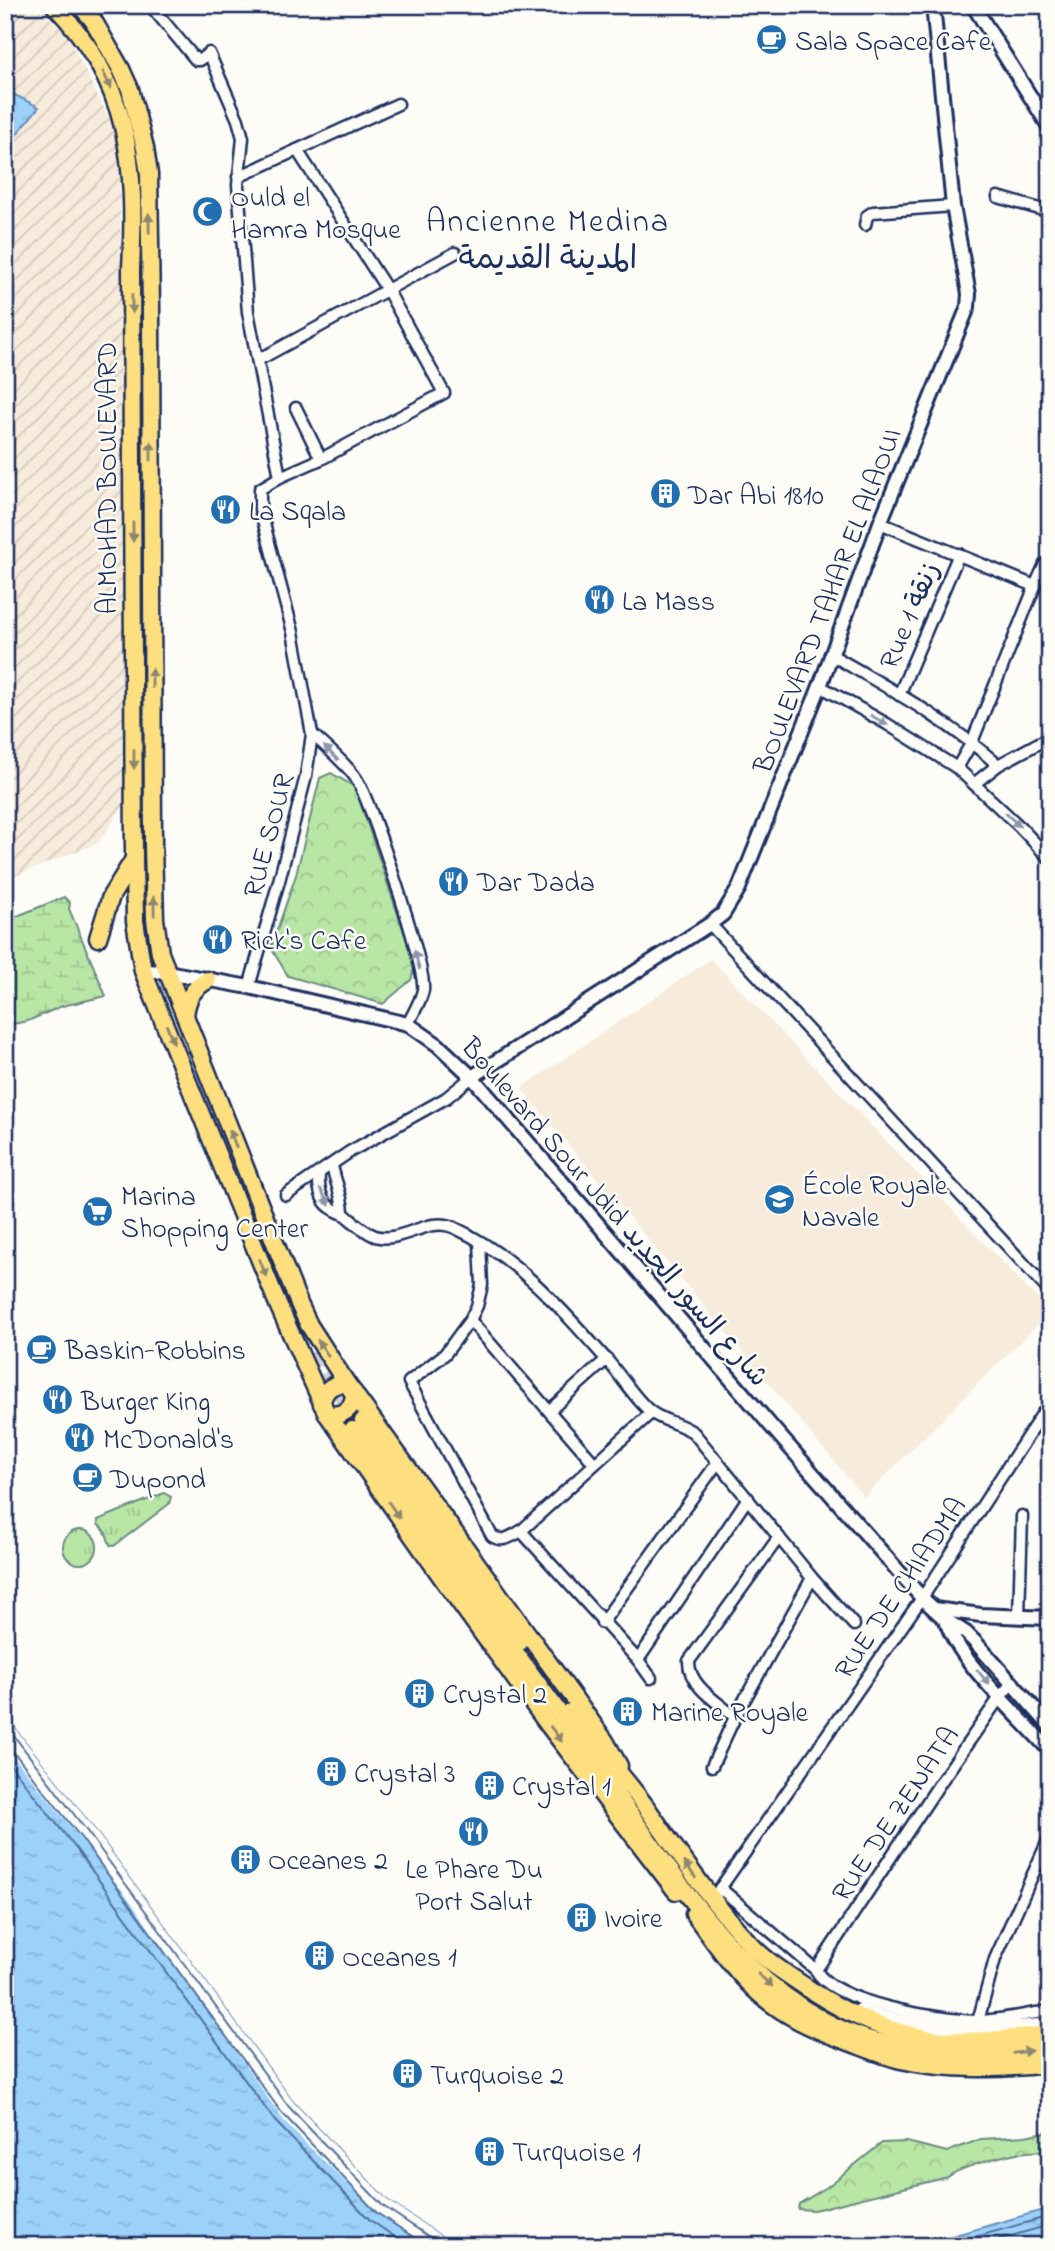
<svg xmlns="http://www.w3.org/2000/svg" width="1055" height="2251" viewBox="0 0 1055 2251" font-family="'Indie Flower','Playpen Sans Arabic',sans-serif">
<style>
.built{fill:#f7ebdb}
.industrial{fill:url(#industrial-furrows)}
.grass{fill:url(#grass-tufts);stroke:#6a8a82;stroke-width:2}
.wetland{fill:url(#wetland-marsh);stroke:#6a8a82;stroke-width:2}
.park{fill:url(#park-crowns);stroke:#6a8a82;stroke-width:2}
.water{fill:url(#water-ripples);stroke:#6890bc;stroke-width:2}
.pier{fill:#fdfcf7}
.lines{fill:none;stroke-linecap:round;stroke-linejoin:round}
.shore{stroke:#4f709c;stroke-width:2}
.trunk-tunnel{stroke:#d0d3d8;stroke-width:16;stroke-dasharray:16 8;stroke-linecap:butt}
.minor-casing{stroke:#1b2f5e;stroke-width:15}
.tertiary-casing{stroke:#1b2f5e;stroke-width:18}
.primary-casing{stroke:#1b2f5e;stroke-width:21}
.trunk-casing{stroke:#1b2f5e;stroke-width:21}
.minor{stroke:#fdfcf7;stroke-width:10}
.tertiary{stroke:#fdfcf7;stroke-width:12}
.primary{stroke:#fedf80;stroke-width:16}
.trunk{stroke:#fedf80;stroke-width:16}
.oneway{fill:#8c876f}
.oneway2{fill:#8c96aa}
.labels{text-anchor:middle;stroke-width:5;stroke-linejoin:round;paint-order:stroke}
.poi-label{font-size:28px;fill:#1b2f5e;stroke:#fdfcf7;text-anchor:start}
.street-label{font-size:28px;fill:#1b2f5e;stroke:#fdfcf7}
.quarter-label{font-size:32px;letter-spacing:2px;fill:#1b2f5e;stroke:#fdfcf7}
</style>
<defs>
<pattern id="industrial-furrows" width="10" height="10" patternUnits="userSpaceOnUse" patternTransform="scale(1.75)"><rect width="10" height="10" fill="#f7ebdb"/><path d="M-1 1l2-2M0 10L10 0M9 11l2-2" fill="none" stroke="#d3cabe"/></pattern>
<pattern id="grass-tufts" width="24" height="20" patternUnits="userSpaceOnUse" patternTransform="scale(1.75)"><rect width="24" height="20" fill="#b8e6a5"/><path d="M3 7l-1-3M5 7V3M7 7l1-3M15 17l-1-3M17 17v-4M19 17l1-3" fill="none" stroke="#9ec690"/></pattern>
<pattern id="wetland-marsh" width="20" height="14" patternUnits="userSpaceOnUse" patternTransform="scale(1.75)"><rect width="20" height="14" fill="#b8e6a5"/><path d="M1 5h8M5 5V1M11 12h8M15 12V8" fill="none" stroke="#9ec690"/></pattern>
<pattern id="park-crowns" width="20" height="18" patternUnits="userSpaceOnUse" patternTransform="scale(1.75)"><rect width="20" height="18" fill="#b8e6a5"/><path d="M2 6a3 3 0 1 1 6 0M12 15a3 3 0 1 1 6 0" fill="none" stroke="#9ec690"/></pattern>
<pattern id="water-ripples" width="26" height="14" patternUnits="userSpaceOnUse" patternTransform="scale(1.75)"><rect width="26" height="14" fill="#9cd1fa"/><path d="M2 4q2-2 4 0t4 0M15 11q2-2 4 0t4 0" fill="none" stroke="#86b4d9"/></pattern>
</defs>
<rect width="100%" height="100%" fill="#fdfcf7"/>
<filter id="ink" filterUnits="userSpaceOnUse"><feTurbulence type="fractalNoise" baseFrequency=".0143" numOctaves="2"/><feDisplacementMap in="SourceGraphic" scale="14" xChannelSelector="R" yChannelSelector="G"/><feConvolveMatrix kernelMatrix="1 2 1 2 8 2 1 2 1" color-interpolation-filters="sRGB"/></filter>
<g filter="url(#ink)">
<!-- built -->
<polygon class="built" points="711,959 1050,1312 864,1497 521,1088"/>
<!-- industrial -->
<polygon class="industrial" points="5,5 35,5 66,33 119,138 128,800 98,843 5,880 5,149 39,107 5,90"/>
<!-- grass -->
<g class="grass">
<polygon points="164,1493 171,1497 169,1504 114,1546 110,1545 106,1533 98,1524 98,1520"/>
<circle cx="80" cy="1547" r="17"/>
</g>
<!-- wetland -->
<polygon class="wetland" points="64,897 70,903 69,909 106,996 62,1006 28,1021 13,1024 5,1037 5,921"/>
<!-- park -->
<g class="park">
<polygon points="331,773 355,787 415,965 411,980 383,1004 288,976 271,948 296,875 320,778"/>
<path d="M1050 2131V2151C1042 2152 1035 2151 1028 2152 1012 2152 958 2168 948 2177L814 2210 798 2209 799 2204 827 2187 882 2143 907 2142 947 2152 981 2139 1025 2136Z"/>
</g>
<!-- water -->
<g class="water">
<polygon points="5,90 39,107 5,149"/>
<polygon points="5,1711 17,1731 95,1830 294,2103 388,2201 450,2242 461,2246 5,2246"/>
<polygon points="1050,2208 1050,2246 917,2246"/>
</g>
<!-- pier -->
<polygon class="pier" points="5,1711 17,1731 95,1830 294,2103 388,2201 450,2242 461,2246 429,2246 376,2212 287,2125 126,1895 5,1746"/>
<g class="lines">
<!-- shore -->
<g class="shore">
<polyline points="5,1724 89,1834 289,2107 383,2206 443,2246"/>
<polyline points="5,1741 82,1839 282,2113 377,2213 427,2246"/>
<polyline points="5,1758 74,1846 274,2120 370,2220 408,2246"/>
<polyline points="943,2246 1050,2216"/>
<polyline points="975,2246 1050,2225"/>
</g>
<!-- trunk-tunnel -->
<g class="trunk-tunnel">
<path d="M65 5C89 33 108 62 121 96"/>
<polyline points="141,775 145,890 151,930"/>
<polyline points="144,938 164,1004"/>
<polyline points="293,1308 324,1374 363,1421"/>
<polyline points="319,1384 352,1430"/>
</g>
<defs>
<g id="minor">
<polyline points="150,5 196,60 200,60 209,53 238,120 243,138 238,185 248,312 280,477"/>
<polyline points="238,177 398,104"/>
<polyline points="998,197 1050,212"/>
<polyline points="865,225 867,216 873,212 953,206"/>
<polyline points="258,360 455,253"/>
<polyline points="296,408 321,459"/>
<polyline points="880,523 1035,586"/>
<path d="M830 654C888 688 948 720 998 765"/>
<polyline points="820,686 887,724 957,768 1020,827 1050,859"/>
<polyline points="899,695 959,554"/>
<path d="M312 734C325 746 349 766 357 780 371 802 427 969 423 990 421 1001 413 1013 408 1024"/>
<polyline points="957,768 972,742 1035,586 1045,564 1050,563"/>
<polyline points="974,784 998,765 1050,737"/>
<polyline points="710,924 1050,1292"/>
<polyline points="249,987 279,881 306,776 312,734 293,632 260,509 260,489 280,477 321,459 444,393 388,291 297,150"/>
<path d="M332 1165C335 1182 343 1197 343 1213"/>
<path d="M319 1174C318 1185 320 1200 330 1207 335 1211 340 1212 345 1215 355 1223 363 1231 375 1236 402 1244 428 1216 453 1227 515 1255 562 1309 606 1359 620 1374 636 1401 651 1412 664 1422 681 1423 694 1433L812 1578 854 1625"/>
<polyline points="286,1195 351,1151 446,1098 472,1077"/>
<path d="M480 1242 482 1285 477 1306 470 1320 445 1354 409 1382 492 1536C503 1543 510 1537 521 1531L651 1413"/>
<polyline points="470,1320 594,1463"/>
<polyline points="550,1410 607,1359"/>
<polyline points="521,1531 638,1660 651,1678"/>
<polyline points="1019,1616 1022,1516"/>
<polyline points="602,1623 718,1462"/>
<polyline points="638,1660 748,1498"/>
<path d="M735 1717C719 1703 688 1686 689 1661L779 1537"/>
<polyline points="712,1766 735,1717 812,1578"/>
<path d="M720 1888 816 1970C832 2003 941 2020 975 2021 997 2021 1027 2014 1050 2011"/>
<polyline points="712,1900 922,1598 1050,1402"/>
<polyline points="816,1970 940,1783 1000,1697 1013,1682"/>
<polyline points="978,2021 995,1959 1050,1836"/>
</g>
<g id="tertiary">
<polyline points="973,5 1050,128"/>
<polyline points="143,971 167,972 249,987 408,1024 438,1045 472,1077 771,1426 922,1598 946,1620 966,1633 976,1643 1050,1726"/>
<polyline points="472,1077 710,924 723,914 739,888 820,686 880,523 968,307 969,294 953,206 933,5"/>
<polyline points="934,1609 981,1615 1050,1618"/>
<path d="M946 1620C957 1661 1021 1717 1050 1751"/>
<path d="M860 2010C922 2032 985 2031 1050 2024"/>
</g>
<g id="primary">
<path d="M54 5C131 84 136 165 131 269L134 859 135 921 143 971 279 1307 327 1414 450 1589 550 1727 676 1891"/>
<polyline points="80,5 93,20 121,69 130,89 145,148 149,174 151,309 153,846 155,919 160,953 300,1306 309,1325 347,1384 605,1741 619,1766"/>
<polyline points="98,938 111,896 134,859"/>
<path d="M185 1016C187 998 192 989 208 980"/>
<path d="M322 1404C323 1390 333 1382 347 1384"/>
<path d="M327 1414C343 1417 354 1409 354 1393"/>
<path d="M694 1914C715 1942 735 1973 762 1996 785 2016 812 2028 841 2039 861 2046 881 2055 901 2060 950 2071 1000 2069 1050 2064"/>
</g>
<g id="trunk">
<polyline points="363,1421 520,1642"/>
<path d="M352 1430C424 1528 496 1625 567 1724 598 1768 629 1813 661 1858 706 1921 753 1983 823 2020 895 2059 971 2058 1050 2049"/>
<path d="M570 1712C594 1745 622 1774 646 1807 680 1855 712 1903 752 1946 764 1959 779 1969 794 1979 837 2009 881 2032 933 2039 972 2044 1011 2038 1050 2034"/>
</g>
</defs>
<!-- minor casing -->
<use href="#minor" class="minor-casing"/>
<!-- tertiary casing -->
<use href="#tertiary" class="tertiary-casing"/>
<!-- primary casing -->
<use href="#primary" class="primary-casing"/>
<!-- trunk casing -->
<use href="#trunk" class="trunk-casing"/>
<!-- minor -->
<use href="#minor" class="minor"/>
<!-- tertiary -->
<use href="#tertiary" class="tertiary"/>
<!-- primary -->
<use href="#primary" class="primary"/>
<!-- trunk -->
<use href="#trunk" class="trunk"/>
</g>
<!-- one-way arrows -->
<defs><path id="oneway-solid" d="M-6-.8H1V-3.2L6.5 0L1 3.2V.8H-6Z" transform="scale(1.75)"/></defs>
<g class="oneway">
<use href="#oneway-solid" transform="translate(107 80) rotate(65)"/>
<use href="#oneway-solid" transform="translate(149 223) rotate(-91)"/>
<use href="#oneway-solid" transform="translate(132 304) rotate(89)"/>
<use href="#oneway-solid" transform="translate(151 451) rotate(-90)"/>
<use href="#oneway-solid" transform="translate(133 532) rotate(90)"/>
<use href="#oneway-solid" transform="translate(152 678) rotate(-91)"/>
<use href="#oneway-solid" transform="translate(134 759) rotate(90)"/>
<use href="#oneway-solid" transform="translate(154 906) rotate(-91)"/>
<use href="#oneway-solid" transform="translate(170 1034) rotate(68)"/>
<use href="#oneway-solid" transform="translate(233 1139) rotate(-111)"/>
<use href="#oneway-solid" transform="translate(263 1268) rotate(68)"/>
<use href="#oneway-solid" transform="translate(323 1348) rotate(-124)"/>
<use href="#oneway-solid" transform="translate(394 1510) rotate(55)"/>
<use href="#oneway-solid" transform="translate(556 1734) rotate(53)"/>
<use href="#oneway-solid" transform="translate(690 1870) rotate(-125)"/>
<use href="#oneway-solid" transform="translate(765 1980) rotate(41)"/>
<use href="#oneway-solid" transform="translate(1022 2052) rotate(-7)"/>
</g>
<g class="oneway2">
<use href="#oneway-solid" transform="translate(879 720) rotate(30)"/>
<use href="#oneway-solid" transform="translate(331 753) rotate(-135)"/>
<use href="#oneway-solid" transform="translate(1013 820) rotate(43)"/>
<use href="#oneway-solid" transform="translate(417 960) rotate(-105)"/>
<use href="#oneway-solid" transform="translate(325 1197) rotate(61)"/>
<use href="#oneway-solid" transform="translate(983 1677) rotate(51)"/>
</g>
</g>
<!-- icons -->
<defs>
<symbol id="cafe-disc" viewBox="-11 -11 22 22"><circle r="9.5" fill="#1f6fb2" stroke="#fdfcf7"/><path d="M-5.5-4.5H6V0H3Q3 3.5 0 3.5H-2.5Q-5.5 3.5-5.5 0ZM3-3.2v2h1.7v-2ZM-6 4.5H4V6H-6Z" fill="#fff"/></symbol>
<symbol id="mosque-disc" viewBox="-11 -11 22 22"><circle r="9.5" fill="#1f6fb2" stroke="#fdfcf7"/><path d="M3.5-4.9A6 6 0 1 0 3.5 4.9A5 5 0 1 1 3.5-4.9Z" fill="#fff"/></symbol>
<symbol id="building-disc" viewBox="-11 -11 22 22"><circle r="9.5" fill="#1f6fb2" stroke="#fdfcf7"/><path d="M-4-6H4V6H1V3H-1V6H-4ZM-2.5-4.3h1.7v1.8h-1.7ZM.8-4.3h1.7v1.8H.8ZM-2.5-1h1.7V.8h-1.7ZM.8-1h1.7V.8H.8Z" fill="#fff"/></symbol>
<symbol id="restaurant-disc" viewBox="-11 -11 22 22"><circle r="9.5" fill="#1f6fb2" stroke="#fdfcf7"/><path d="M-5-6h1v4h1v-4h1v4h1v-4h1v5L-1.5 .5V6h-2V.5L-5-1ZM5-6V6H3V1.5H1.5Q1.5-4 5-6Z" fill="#fff"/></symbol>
<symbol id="school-disc" viewBox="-11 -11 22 22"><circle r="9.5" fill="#1f6fb2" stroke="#fdfcf7"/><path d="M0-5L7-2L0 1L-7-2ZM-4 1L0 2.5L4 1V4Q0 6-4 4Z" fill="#fff"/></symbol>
<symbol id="supermarket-disc" viewBox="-11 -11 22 22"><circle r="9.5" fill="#1f6fb2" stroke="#fdfcf7"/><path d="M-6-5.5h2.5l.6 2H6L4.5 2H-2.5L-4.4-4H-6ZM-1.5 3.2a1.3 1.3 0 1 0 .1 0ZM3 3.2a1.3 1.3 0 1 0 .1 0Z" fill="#fff"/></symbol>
</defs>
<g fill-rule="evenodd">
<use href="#cafe-disc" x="754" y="22" width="35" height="35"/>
<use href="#mosque-disc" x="190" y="194" width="35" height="35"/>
<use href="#building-disc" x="648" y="476" width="35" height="35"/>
<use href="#restaurant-disc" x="208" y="492" width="35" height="35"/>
<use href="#restaurant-disc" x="582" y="582" width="35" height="35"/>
<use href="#restaurant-disc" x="436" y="864" width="35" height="35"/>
<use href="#restaurant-disc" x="200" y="922" width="35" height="35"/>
<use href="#school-disc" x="762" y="1182" width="35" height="35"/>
<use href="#supermarket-disc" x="80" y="1194" width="35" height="35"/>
<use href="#cafe-disc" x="24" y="1332" width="35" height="35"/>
<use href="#restaurant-disc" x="40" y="1382" width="35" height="35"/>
<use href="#restaurant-disc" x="62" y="1420" width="35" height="35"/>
<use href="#cafe-disc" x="70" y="1460" width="35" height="35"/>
<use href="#building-disc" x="402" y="1676" width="35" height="35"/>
<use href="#building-disc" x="610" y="1694" width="35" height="35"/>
<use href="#building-disc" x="314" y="1754" width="35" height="35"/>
<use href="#building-disc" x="472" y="1768" width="35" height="35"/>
<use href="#restaurant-disc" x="456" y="1814" width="35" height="35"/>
<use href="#building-disc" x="228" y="1842" width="35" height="35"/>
<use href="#building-disc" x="564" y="1900" width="35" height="35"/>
<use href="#building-disc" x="302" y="1938" width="35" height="35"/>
<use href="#building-disc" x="390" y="2056" width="35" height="35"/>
<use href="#building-disc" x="472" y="2134" width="35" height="35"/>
</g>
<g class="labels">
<!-- poi labels -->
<g class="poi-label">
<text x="795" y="50">Sala Space Cafe</text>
<text x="231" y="206">Ould el<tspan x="231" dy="32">Hamra Mosque</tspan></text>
<text x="688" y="504">Dar Abi 1810</text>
<text x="249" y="520">La Sqala</text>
<text x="622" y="610">La Mass</text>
<text x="477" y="891">Dar Dada</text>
<text x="241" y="949">Rick's Cafe</text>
<text x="802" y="1194">École Royale<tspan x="802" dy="32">Navale</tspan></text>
<text x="121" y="1205">Marina<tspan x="121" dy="32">Shopping Center</tspan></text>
<text x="65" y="1359">Baskin-Robbins</text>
<text x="81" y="1410">Burger King</text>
<text x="103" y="1448">McDonald's</text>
<text x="110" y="1488">Dupond</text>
<text x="443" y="1703">Crystal 2</text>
<text x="651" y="1721">Marine Royale</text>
<text x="354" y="1782">Crystal 3</text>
<text x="512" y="1795">Crystal 1</text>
<text x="268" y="1869">Oceanes 2</text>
<text x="474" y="1878" text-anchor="middle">Le Phare Du<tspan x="474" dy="32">Port Salut</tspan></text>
<text x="604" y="1927">Ivoire</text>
<text x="342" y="1966">Oceanes 1</text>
<text x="430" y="2084">Turquoise 2</text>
<text x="512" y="2161">Turquoise 1</text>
</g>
<!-- street labels -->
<g class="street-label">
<text transform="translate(106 478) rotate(-90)" y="10">ALMOHAD BOULEVARD</text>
<text transform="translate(826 600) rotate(-69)" y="10">BOULEVARD TAHAR EL ALAOUI</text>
<text transform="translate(908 615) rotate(-67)" y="10">Rue 1 زنقة</text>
<text transform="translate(267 835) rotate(-75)" y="10">RUE SOUR</text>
<text transform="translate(616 1211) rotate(49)" y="10">Boulevard Sour Jdid شارع السور الجديد</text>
<text transform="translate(899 1587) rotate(-56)" y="10">RUE DE CHIADMA</text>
<text transform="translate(894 1813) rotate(-56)" y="10">RUE DE ZENATA</text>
</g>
<!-- quarter labels -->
<g class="quarter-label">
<text x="548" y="231">Ancienne Medina<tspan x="548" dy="37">المدينة القديمة</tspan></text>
</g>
</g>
<!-- margin -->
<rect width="1055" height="2251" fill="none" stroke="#fdfcf7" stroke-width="28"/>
<rect x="14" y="14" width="1027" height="2223" fill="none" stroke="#1b2f5e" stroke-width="2.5" filter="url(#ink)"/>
</svg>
